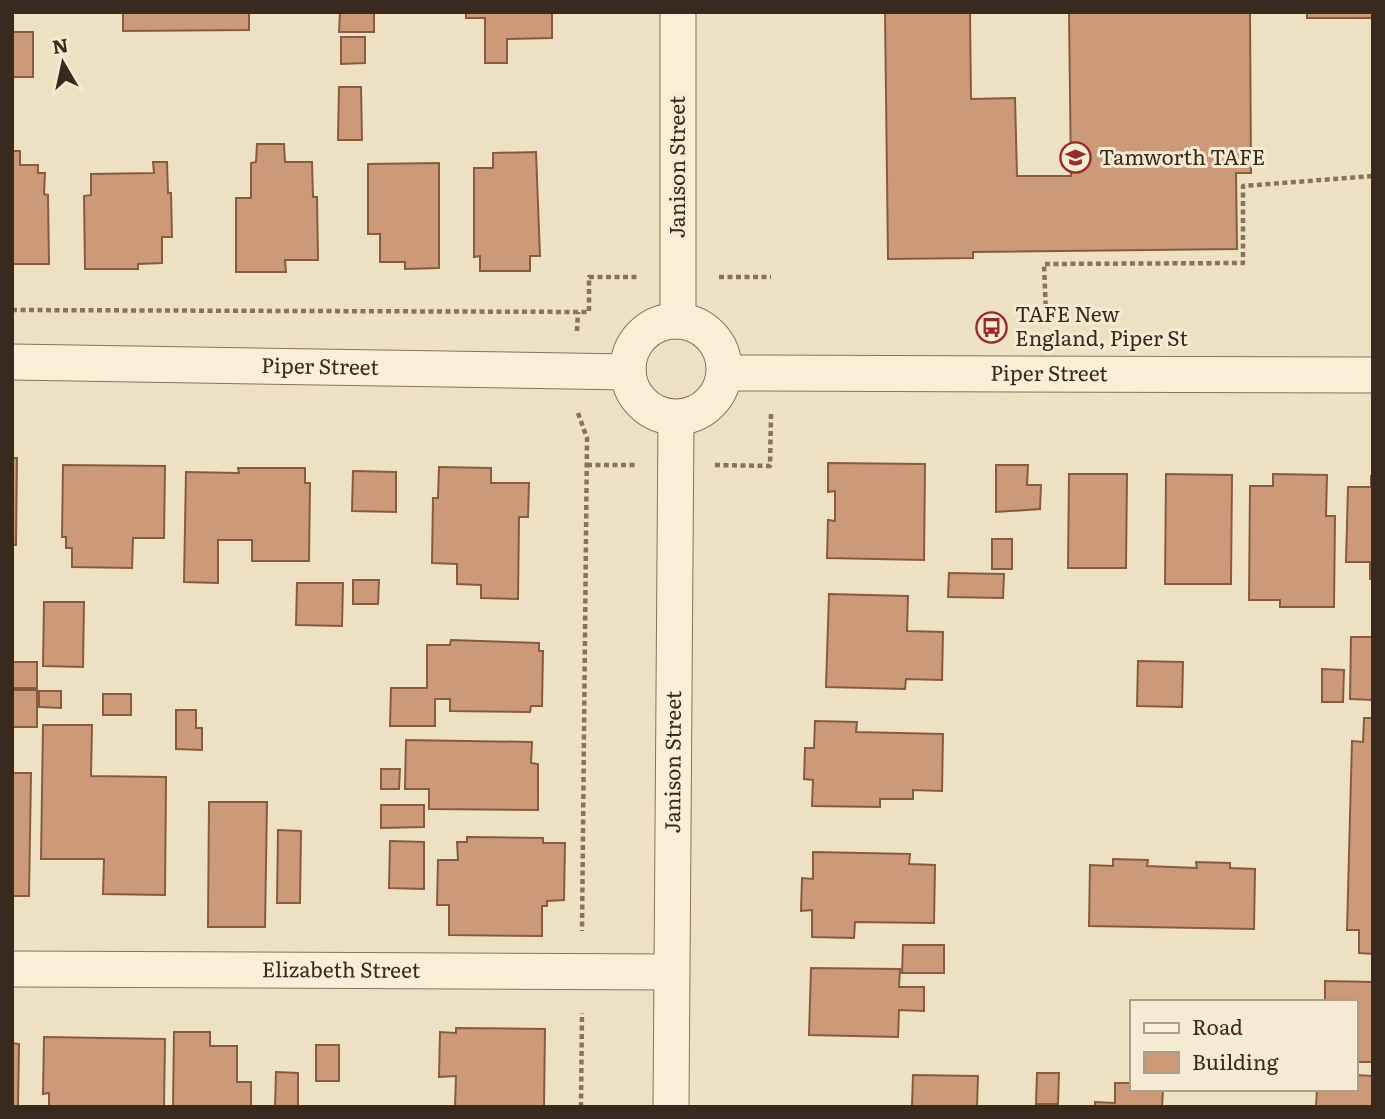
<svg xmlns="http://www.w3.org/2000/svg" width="1385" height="1119" viewBox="0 0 1385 1119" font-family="Literata,serif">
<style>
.building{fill:#cc9a78;stroke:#875b3f;stroke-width:2}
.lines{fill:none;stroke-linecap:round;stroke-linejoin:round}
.street-casing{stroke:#88725a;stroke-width:37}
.path{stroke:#88725a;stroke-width:4.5;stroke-dasharray:5 3.5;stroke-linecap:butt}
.street{stroke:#f9eed6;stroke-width:35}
.labels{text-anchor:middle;stroke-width:6;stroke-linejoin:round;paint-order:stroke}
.poi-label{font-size:21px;fill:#382a1e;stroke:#f5ebd2;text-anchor:start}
.street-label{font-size:21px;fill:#382a1e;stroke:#f5ebd2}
</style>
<rect width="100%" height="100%" fill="#eee1c3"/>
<!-- building -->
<g class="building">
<polygon points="123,12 249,12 249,30 123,31"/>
<polygon points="340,12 374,12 374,32 339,32"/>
<polygon points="466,12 552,12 552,38 507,39 507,63 485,63 485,18 466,18"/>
<polygon points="885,12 970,12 971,99 1015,98 1017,176 1071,176 1069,12 1250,12 1251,173 1236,173 1237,249 973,252 973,258 888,259"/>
<rect x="1307" y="12" width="66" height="6"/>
<rect x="12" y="32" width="21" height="45"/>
<polygon points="341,37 365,37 365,63 341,64"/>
<polygon points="339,87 361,87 362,140 338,140"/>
<polygon points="257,144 284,144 285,162 312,162 313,197 317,197 318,260 285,260 286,272 236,272 236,198 251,198 251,163 256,162"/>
<polygon points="12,151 20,151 20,165 38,165 38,173 45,173 44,194 48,195 49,264 12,264"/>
<polygon points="536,152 540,256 530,256 530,271 480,271 480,256 474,257 474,168 493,168 493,153"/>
<polygon points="153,162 167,162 168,193 171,193 172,237 162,237 162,263 138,264 138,269 85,269 84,196 91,195 91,174 154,173"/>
<polygon points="439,163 439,268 405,269 405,262 380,262 380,234 368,234 368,164"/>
<polygon points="12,458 17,458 16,545 12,545"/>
<polygon points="828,463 925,464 924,560 827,558 828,520 835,521 835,491 828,492"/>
<polygon points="63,465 165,466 164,538 133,538 132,568 72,567 72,548 66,548 66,537 62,537"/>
<polygon points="996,465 1028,465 1027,485 1041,485 1040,509 996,512"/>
<polygon points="439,467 491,468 491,483 529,483 528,517 519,517 518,599 481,598 481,585 457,584 457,564 432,563 433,498 438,498"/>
<polygon points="238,468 305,468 305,483 310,483 309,561 252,561 252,540 218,540 218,583 184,582 186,472 239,473"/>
<polygon points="353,471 396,472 396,512 352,511"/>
<polygon points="1069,474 1127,474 1126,568 1068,568"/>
<polygon points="1166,474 1232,475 1231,584 1165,584"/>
<polygon points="1273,474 1327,475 1326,516 1335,516 1334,607 1280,607 1280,600 1249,600 1250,486 1273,486"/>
<polygon points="1371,476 1373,476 1373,579 1370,579 1370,562 1346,562 1348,487 1371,487"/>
<rect x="992" y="539" width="20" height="30"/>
<polygon points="949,573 1004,574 1003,598 948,597"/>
<polygon points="353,580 379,580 378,604 353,604"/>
<polygon points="297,583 343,583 342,626 296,625"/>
<polygon points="829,594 908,596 907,631 943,632 942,680 906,679 905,689 826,687"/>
<polygon points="44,602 84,602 83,667 43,666"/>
<polygon points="1351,637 1373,637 1373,700 1350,699"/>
<polygon points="451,640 539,643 539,651 543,651 542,706 531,706 530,712 450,711 450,699 435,699 435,726 390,726 391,688 427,688 427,645 450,645"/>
<polygon points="1138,661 1183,662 1182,707 1137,706"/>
<rect x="12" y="662" width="25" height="26"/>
<polygon points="1322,669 1344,670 1343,702 1322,702"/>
<rect x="12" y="690" width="25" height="37"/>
<polygon points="39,691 61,691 61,708 39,707"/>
<rect x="103" y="694" width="28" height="21"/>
<polygon points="176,710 196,710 196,728 202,728 202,750 176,749"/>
<polygon points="1364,718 1373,718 1373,954 1359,953 1359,930 1347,930 1352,741 1363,742"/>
<polygon points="815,721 857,722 856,732 943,734 942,791 913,790 913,799 880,799 880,807 812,806 813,780 804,779 805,748 814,748"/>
<polygon points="43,725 92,725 91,776 166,777 165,895 103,894 104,859 41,859"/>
<polygon points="406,740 532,742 531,763 538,764 538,810 429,809 429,789 405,789"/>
<polygon points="381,769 400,769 399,789 381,789"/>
<polygon points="12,773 31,773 29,896 12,896"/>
<polygon points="209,802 267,802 265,927 208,927"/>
<polygon points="381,805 424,805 424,827 381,828"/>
<polygon points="278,830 301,831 300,903 277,903"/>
<polygon points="467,837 543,838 543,843 565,843 564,900 547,901 547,906 542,906 542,936 449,935 449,905 437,905 438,860 458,860 457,842 467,842"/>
<polygon points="390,841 424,842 424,889 389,888"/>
<polygon points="813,852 910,854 909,864 935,865 934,923 855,922 854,938 812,937 812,910 801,911 802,878 813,879"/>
<polygon points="1113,859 1148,860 1147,866 1197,868 1196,862 1230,863 1230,868 1255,869 1254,929 1089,926 1090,865 1113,866"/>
<polygon points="903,945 944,945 944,973 902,973"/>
<polygon points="811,968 900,969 899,987 924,987 924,1011 899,1010 898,1037 809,1035"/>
<polygon points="1325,981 1373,982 1373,1062 1355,1062 1355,1002 1325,1002"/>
<polygon points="456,1028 545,1029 544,1107 455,1107 456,1076 439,1077 440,1032 456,1033"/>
<polygon points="174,1032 210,1032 210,1046 237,1046 237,1082 251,1082 251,1107 173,1107"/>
<polygon points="44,1037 165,1039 164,1107 49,1107 49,1093 43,1094"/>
<polygon points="12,1043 19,1044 18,1107 12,1107"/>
<rect x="316" y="1045" width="23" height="36"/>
<polygon points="276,1072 298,1073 298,1107 275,1107"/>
<polygon points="1037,1073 1059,1073 1058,1104 1036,1104"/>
<polygon points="913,1075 978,1076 977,1107 912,1107"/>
<polygon points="1355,1075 1373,1076 1373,1107 1316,1107 1317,1089 1355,1089"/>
<polygon points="1115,1083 1131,1083 1131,1089 1163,1089 1162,1107 1095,1107 1095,1102 1115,1103"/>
</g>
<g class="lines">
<defs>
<g id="street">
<polyline points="678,12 678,321"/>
<circle cx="676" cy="369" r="48"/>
<path id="s1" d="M12 362 628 372"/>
<path id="s2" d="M725 373 1373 375"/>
<path id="s3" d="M12 969 671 972"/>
<path id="s4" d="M671 1107 676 418"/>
</g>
</defs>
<!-- street casing -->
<use href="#street" class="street-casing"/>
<!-- path -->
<g class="path">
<polyline points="719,277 771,277"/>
<polyline points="12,310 589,312 589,277 637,277"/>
<polyline points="1046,314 1044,264 1243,263 1243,186 1373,176"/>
<polyline points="577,331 578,312"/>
<polyline points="578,413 587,438 582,931"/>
<polyline points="587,465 636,465"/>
<polyline points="715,465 770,466 771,414"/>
<polyline points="581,1107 582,1013"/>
</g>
<!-- street -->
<use href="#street" class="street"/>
</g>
<!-- icons -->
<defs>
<symbol id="university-ring" viewBox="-11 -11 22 22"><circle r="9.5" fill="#f5ebd2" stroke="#972a2b" stroke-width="1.5"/><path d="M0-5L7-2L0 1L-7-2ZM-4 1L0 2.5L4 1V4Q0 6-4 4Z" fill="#972a2b"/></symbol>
<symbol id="bus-ring" viewBox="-11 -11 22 22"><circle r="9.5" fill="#f5ebd2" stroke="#972a2b" stroke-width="1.5"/><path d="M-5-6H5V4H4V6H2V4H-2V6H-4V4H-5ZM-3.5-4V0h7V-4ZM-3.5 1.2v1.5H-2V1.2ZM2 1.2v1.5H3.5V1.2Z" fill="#972a2b"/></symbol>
</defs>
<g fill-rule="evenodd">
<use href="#university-ring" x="1058" y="140" width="35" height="35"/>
<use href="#bus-ring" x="974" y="310" width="35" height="35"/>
</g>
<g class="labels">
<!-- poi labels -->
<g class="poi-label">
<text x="1099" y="165">Tamworth TAFE</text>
<text x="1015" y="322">TAFE New<tspan x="1015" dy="24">England, Piper St</tspan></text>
</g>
<!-- street labels -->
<g class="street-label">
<text transform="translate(678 167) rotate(-90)" y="7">Janison Street</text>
<text dy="7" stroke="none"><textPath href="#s1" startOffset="308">Piper Street</textPath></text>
<text dy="7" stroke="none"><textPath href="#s2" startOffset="324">Piper Street</textPath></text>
<text dy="7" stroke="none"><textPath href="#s4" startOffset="345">Janison Street</textPath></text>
<text dy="7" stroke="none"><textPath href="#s3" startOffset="329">Elizabeth Street</textPath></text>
</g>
</g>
<!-- border -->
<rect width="1385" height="1119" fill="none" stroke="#382a1e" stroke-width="28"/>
<!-- legend -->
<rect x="1130" y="1000" width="228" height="91" fill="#f5ebd2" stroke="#a99e8a" stroke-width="2"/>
<rect x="1144" y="1023" width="35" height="10" fill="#f9eed6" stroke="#a99e8a" stroke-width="2"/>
<text x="1192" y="1035" font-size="21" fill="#382a1e">Road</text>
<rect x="1144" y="1052" width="35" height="21" fill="#cc9a78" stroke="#a99e8a" stroke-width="2"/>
<text x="1192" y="1070" font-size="21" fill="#382a1e">Building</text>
<!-- north arrow -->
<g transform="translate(63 63) rotate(351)" stroke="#f5ebd2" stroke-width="5" paint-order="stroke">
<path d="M0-5L12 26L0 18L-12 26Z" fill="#382a1e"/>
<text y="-10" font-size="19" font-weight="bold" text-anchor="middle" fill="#382a1e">N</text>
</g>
</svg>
